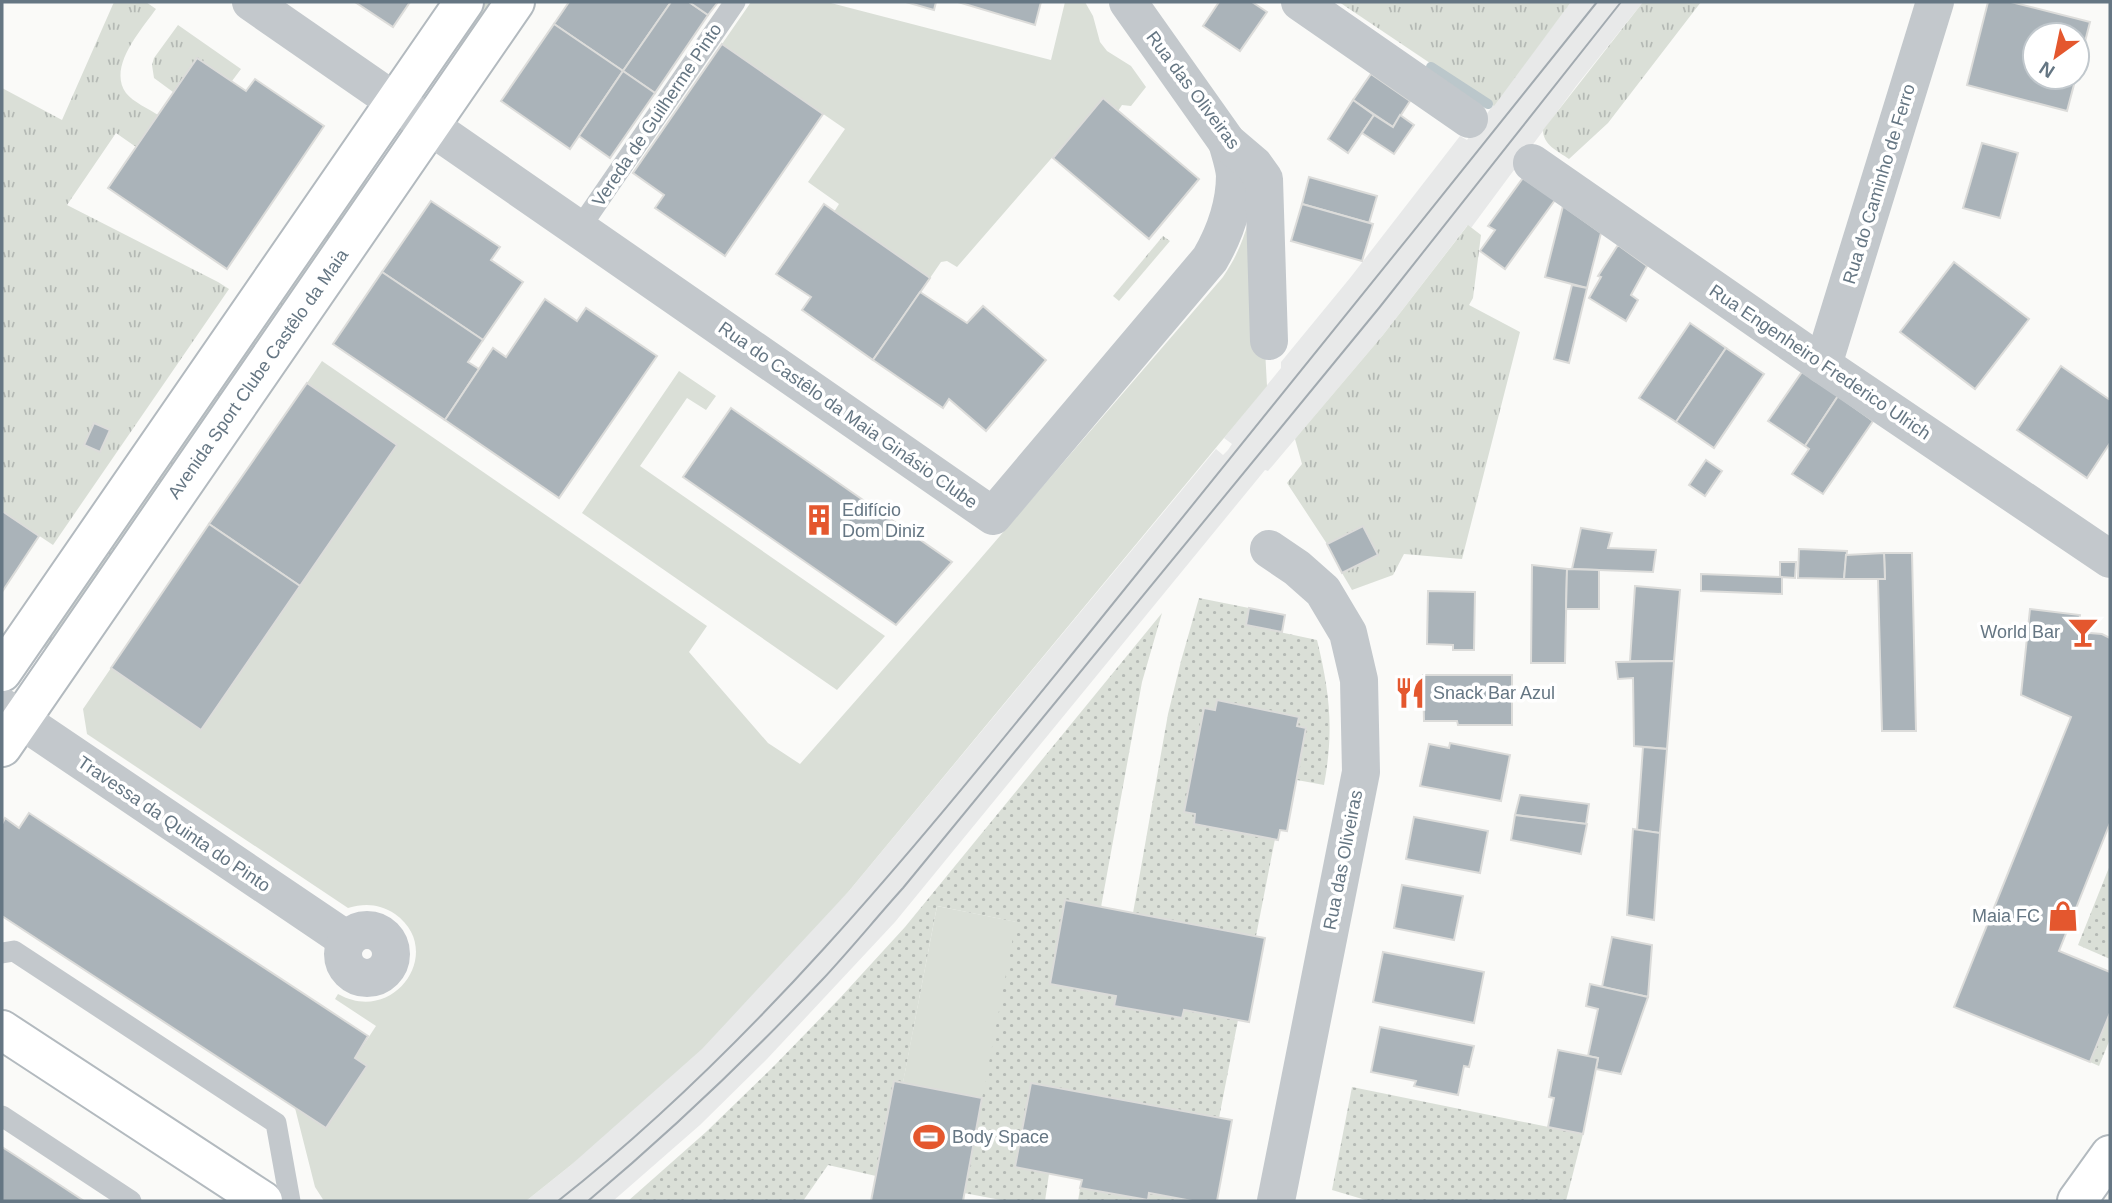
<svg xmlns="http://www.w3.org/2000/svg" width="2112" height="1203" viewBox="0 0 2112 1203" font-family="Arial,sans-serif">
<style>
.built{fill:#e8e9e9}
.grass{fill:url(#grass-tufts)}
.park{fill:#dadfd7}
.garden{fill:url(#garden-dots)}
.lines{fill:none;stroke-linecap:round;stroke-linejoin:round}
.stream{stroke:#bbc7cb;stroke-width:10}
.building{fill:#aab3b9;stroke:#dcdcda;stroke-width:2}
.secondary-casing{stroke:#b3babf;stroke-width:42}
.lane{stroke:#c3c8cc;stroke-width:21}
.street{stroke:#c3c8cc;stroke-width:38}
.secondary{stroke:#fff;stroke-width:38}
.tram{stroke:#a2aab0;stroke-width:2}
.labels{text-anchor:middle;stroke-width:7;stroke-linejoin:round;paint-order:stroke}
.street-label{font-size:18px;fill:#657683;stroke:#fff}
.poi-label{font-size:18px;fill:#657683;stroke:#fff;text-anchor:start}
</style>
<defs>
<pattern id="grass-tufts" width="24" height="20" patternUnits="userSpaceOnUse" patternTransform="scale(1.75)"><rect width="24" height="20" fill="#dadfd7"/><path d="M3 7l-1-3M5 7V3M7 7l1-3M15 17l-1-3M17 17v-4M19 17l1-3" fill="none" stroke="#b4b9b4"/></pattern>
<pattern id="garden-dots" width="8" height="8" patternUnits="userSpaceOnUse" patternTransform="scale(1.75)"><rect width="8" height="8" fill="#dadfd7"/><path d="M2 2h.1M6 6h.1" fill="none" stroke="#b4b9b4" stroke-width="1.8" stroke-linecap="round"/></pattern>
</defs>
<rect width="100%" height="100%" fill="#fafaf8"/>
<!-- built -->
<polygon class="built" points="1571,2 1643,2 1577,85 1471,228 1467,226 1383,335 1268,471 1265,470 895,922 767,1059 700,1125 613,1201 526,1201 571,1165 849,891 1216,449 1223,455 1228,450 1232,444 1224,438 1281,368 1281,362 1350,278 1460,136 1467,140"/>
<!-- grass -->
<g class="grass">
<path d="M114 2H146L156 9C142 29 107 67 126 93 133 102 149 109 158 115L136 147 116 133 67 205 218 282 229 289 53 545 2 511V88L62 120Z"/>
<polygon points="483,2 497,2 464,50 454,43"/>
<polygon points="1339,2 1571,2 1494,106"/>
<path d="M1643 2H1701L1608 123 1569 159C1558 151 1543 145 1543 130Z"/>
<polygon points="178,25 241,69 232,81 197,58 173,92 154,78 152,65 154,58"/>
<polygon points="362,177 372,184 48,650 39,644"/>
<polygon points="1468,225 1481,235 1473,298 1469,305 1520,332 1462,559 1404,554 1393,575 1352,590 1342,573 1378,555 1363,526 1327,544 1287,483 1302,464 1295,439 1383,335"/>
<polygon points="1163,236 1170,241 1119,301 1113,296"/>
</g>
<!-- park -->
<g class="park">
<polygon points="751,2 827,2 1051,60 1065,2 1085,2 1093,16 1100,42 1107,51 1131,66 1146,87 1131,106 1122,105 1118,111 1103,99 957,267 947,261 941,262 930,278 834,212 839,204 808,182 845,129 722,44"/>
<path d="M1256 184 1267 386 849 891 702 1049 571 1165 526 1201H324L315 1187 295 1108 326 1128 366 1066 355 1058 376 1026 335 999 338 994C395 1026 446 950 395 914 380 904 365 903 348 908L87 734 83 709 111 668 201 729 397 445 307 383 322 361 707 626 689 652 768 743 800 764 968 573 1223 277C1244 246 1250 220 1256 184Z"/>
<polygon points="679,371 716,396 706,410 687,398 640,466 885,636 837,690 582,513"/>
<polygon points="937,906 1017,922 963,1201 880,1201"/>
</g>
<!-- garden -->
<g class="garden">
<path d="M1199 598 1249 608 1246 625 1317 640C1330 693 1334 731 1324 785L1297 780 1306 729 1297 726 1299 717 1217 701 1215 710 1204 708 1184 812 1195 814 1194 824 1275 839 1256 936 1133 913 1168 714 1181 661Z"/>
<polygon points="1162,613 1142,682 1101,907 1065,901 1050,983 1116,996 1115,1006 1182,1018 1184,1010 1238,1020 1219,1118 1031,1083 1015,1167 1049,1174 1045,1201 1006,1201 964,1193 1016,922 937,906 903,1083 876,1176 828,1165 803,1201 628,1201 706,1132 774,1066 840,998 905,927"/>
<polygon points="2110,865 2110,959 2078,945"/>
<polygon points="2110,1013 2110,1039 2099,1066 2090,1062"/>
<polygon points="1352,1087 1583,1134 1566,1201 1369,1201 1332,1190"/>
<polygon points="1080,1188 1147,1200 1149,1193 1192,1201 1078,1201"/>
</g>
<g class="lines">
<!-- stream -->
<polyline class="stream" points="1431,67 1488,104"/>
</g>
<!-- building -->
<g class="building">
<polygon points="355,2 410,2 393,27"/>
<polygon points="569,2 671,2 623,71 554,24"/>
<polygon points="671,2 689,2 708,15 655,93 623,71"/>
<polygon points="689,2 718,2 708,15"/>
<polygon points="906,2 936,2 934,10"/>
<polygon points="958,2 1041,2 1035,25"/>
<polygon points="1219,2 1252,2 1267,12 1240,51 1203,26"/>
<polygon points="1988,2 2011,2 2090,22 2077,73 2077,35 2035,35 2035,77 2076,77 2067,111 1967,85"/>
<polygon points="554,24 623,71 570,149 501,101"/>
<polygon points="722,44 823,114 725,256 655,208 664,195 633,173"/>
<polygon points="197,58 246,91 255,79 324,126 227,269 108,188"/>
<polygon points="623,71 655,93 610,158 579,136"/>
<polygon points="1371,74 1410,101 1393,127 1353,100"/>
<polygon points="1103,98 1199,179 1149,239 1053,158"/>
<polygon points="1353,100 1374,115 1348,153 1328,139"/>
<polygon points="1374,115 1393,127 1400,115 1414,125 1394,154 1362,133"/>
<polygon points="1982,143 2018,153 2000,218 1963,208"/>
<polygon points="1309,177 1377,196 1369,223 1302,204"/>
<polygon points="1523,178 1555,200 1505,269 1480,251 1495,230 1488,226"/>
<polygon points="431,201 500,247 491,260 523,282 483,340 382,272"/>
<polygon points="824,204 930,278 873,360 802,310 811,297 776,274"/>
<polygon points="1302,204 1373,224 1362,261 1291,241"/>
<polygon points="1563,206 1601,233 1587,288 1545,277"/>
<polygon points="1618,245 1647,266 1631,295 1638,300 1626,321 1589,298 1601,277 1598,276"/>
<polygon points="1954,262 2029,319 1975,389 1900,332"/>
<polygon points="382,272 483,340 468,362 479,369 445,420 333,344"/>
<polygon points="1572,285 1587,288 1569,363 1554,359"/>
<polygon points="920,292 967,323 983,306 1046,360 986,431 949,399 943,408 873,360"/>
<polygon points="545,299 577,321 586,308 657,356 559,498 445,420 493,348 506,357"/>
<polygon points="1690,323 1726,348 1676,422 1639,398"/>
<polygon points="1726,348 1764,374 1714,448 1676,422"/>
<polygon points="2061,366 2110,400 2110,443 2087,478 2017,430"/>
<polygon points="1802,372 1838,396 1805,446 1768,421"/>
<polygon points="307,383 397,445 300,586 209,524"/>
<polygon points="1838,396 1873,421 1823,494 1792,474 1809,449 1805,446"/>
<polygon points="731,408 952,562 896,625 683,477"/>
<polygon points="94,423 110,430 100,452 84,445"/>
<polygon points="1706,460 1722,471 1705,496 1689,485"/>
<polygon points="2,511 39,536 2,592"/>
<polygon points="209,524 300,586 201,730 111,668"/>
<polygon points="1363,526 1378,555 1342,573 1327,544"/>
<polygon points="1581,528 1612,533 1608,548 1656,550 1653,572 1572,569"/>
<polygon points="1799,549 1847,551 1844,579 1798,578"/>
<polygon points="1884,553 1912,553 1916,731 1882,731 1878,579 1885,579"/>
<polygon points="1884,553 1885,579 1844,579 1846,555"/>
<polygon points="1780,562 1796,562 1795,578 1780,577"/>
<polygon points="1532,565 1567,569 1565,663 1531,663"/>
<polygon points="1567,569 1599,570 1599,609 1566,609"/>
<polygon points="1701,574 1782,577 1782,594 1701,591"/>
<polygon points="1635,586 1680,590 1674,661 1630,661"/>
<polygon points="1428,591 1475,592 1474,650 1453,650 1453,645 1427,644"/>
<polygon points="1249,608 1285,615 1282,632 1246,625"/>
<polygon points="2030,609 2080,615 2078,632 2102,634 2110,638 2110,823 2059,951 2110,972 2110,1013 2090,1062 1954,1007 2071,717 2021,695"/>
<polygon points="1674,661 1667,749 1634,746 1633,678 1618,679 1616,662"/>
<polygon points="1423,675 1512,675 1512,725 1458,725 1457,721 1424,721"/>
<polygon points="1217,700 1299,717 1297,726 1306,728 1287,831 1280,830 1278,840 1194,824 1195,814 1184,812 1204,708 1215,710"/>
<polygon points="1450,743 1510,755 1501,801 1420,786 1429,744 1449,748"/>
<polygon points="1643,747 1667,749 1660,833 1637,830"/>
<polygon points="1520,795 1589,804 1586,824 1515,815"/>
<polygon points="29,813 368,1036 355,1058 367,1066 326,1128 2,916 2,824 5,818 19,828"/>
<polygon points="1515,815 1587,824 1581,854 1511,840"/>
<polygon points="1414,817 1488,831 1480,873 1406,859"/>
<polygon points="1633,829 1660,833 1654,920 1627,915"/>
<polygon points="1402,885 1463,896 1454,940 1394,928"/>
<polygon points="1065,900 1265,938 1249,1022 1184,1010 1182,1018 1114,1006 1116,996 1050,984"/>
<polygon points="1612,937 1652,945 1648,997 1602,987"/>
<polygon points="1383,952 1484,972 1474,1023 1373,1002"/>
<polygon points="1590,984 1648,997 1621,1074 1596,1069 1598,1058 1588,1056 1598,1009 1586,1006"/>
<polygon points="1380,1027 1474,1046 1469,1067 1464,1066 1458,1095 1414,1086 1416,1081 1371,1072"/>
<polygon points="1558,1050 1598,1058 1583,1134 1548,1127 1554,1098 1549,1097"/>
<polygon points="894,1081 982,1098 963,1201 871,1201"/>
<polygon points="1031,1083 1232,1120 1217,1201 1192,1201 1149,1193 1148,1200 1080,1188 1082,1180 1015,1167"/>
<polygon points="2,1147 13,1154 84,1201 2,1201"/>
</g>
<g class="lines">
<defs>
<g id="secondary">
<polyline points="2,672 464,2"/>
<polyline points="2,747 515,2"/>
<polyline points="2,1030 263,1201"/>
<polyline points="2077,1201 2110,1155"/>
</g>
</defs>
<!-- secondary casing -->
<use href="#secondary" class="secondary-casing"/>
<!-- lane -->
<g class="lane">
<polyline points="579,229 735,2"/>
<polyline points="2,953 14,951 276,1123 290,1201"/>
<polyline points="2,1116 131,1201"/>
</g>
<!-- street -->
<g class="street">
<path d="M251 2 993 516 1210 259C1225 233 1235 206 1235 175 1234 164 1230 153 1227 142"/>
<polyline points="1128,2 1227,142 1254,165 1264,179 1269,341"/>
<polyline points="1300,2 1469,119"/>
<polyline points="1532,163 1823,365 2110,559"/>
<polyline points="1823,365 1935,2"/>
<polyline points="1269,549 1297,568 1323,591 1348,633 1359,680 1361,772 1276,1201"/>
<polyline points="2,707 347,940"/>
<circle cx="367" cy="954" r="24"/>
</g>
<!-- secondary -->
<use href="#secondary" class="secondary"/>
<!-- tram -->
<g class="tram">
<path d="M558 1201C761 1041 924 836 1086 637 1258 426 1427 214 1597 2"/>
<path d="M588 1201C670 1132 748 1058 822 980 850 950 876 918 903 888L1379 308 1621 2"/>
</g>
</g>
<!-- icons -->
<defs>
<symbol id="building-bare" viewBox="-9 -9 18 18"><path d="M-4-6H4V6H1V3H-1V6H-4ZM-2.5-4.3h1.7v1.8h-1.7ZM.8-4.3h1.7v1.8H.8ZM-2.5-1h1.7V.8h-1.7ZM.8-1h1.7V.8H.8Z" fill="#e4572e" stroke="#fff" stroke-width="2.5" paint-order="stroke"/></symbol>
<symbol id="bar-bare" viewBox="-9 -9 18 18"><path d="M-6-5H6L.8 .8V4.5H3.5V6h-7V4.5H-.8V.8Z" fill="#e4572e" stroke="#fff" stroke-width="2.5" paint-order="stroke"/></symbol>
<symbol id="restaurant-bare" viewBox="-9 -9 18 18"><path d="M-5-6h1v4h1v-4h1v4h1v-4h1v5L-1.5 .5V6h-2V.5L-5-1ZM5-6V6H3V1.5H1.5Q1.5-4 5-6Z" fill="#e4572e" stroke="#fff" stroke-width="2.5" paint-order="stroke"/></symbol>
<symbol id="shop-bare" viewBox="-9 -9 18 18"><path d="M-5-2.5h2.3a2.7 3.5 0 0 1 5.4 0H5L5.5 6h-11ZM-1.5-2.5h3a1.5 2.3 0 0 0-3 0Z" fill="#e4572e" stroke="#fff" stroke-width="2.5" paint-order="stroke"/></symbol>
<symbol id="stadium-bare" viewBox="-9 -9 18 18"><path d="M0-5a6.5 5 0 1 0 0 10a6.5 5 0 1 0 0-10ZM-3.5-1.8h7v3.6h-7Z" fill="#e4572e" stroke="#fff" stroke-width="2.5" paint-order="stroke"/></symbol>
</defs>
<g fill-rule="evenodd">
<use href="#building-bare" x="797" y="498" width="44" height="44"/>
<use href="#bar-bare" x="2061" y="610" width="44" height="44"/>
<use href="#restaurant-bare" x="1388" y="671" width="44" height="44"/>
<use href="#shop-bare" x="2041" y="894" width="44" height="44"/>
<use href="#stadium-bare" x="907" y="1115" width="44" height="44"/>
</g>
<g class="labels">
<!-- street labels -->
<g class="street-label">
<text transform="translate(1193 90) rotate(53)" y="6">Rua das Oliveiras</text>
<text transform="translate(657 115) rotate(-56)" y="6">Vereda de Guilherme Pinto</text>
<text transform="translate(1879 184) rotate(-73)" y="6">Rua do Caminho de Ferro</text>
<text transform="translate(1820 362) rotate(34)" y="6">Rua Engenheiro Frederico Ulrich</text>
<text transform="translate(258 374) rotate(-55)" y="6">Avenida Sport Clube Castêlo da Maia</text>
<text transform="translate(848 415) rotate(35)" y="6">Rua do Castêlo da Maia Ginásio Clube</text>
<text transform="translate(174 824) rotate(34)" y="6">Travessa da Quinta do Pinto</text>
<text transform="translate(1343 860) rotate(-79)" y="6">Rua das Oliveiras</text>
</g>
<!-- poi labels -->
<g class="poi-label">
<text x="842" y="516">Edifício<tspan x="842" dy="21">Dom Diniz</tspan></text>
<text x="2060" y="638" text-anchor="end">World Bar</text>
<text x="1433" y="699">Snack Bar Azul</text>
<text x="2040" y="922" text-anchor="end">Maia FC</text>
<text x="952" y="1143">Body Space</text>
</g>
</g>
<!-- border -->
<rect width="2112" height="1203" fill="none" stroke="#657683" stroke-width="7"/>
<!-- north arrow -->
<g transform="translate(2056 56) rotate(213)"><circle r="33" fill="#ffffff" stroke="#c1c8cd" stroke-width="2"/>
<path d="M0-5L12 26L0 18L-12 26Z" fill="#e4572e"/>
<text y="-10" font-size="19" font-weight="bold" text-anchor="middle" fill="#657683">N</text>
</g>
</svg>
